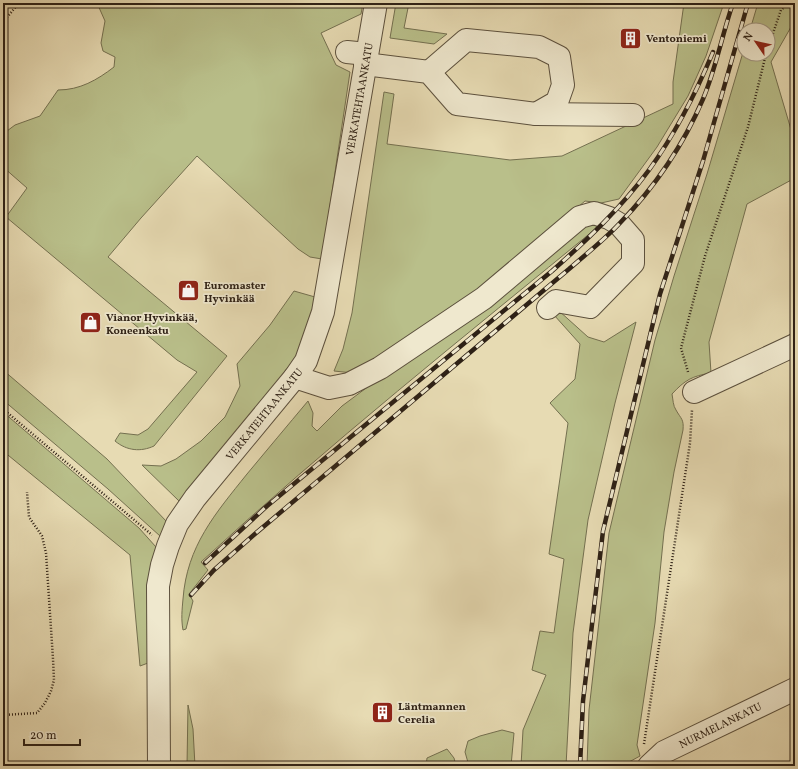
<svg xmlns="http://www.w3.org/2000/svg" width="798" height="769" viewBox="0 0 798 769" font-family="Vollkorn,serif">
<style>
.green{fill:#b9bf8a;stroke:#747050}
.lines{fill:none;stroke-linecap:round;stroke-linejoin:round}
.minor-casing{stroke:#5c503d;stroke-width:24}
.path{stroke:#2e2116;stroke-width:2.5;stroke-dasharray:1 2;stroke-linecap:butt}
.minor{stroke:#efe8ce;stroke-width:22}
.rail-casing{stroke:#2e2116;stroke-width:4.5}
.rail{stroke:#efe8ce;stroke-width:3;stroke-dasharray:9;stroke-linecap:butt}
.labels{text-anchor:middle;stroke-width:3.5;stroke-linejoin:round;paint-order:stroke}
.poi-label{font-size:11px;font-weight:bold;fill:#2e2116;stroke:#efe8ce;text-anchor:start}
.street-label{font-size:11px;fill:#2e2116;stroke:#efe8ce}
</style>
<rect width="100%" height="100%" fill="#e7dbb3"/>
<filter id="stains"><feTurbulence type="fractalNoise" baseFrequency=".005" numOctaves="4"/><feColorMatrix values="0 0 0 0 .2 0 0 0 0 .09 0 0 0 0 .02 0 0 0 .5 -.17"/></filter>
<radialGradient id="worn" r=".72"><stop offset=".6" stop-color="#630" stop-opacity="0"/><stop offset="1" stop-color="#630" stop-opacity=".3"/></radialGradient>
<!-- green -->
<g class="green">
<path d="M97 3H363L361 14 321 33 336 65 350 72 322 259 310 257 298 249 197 156 141 218 108 257 227 356 154 446C141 452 127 451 115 441L120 433 138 435 148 429 197 372 177 360 6 217 27 188 3 167V134L15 125 40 116 58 90C80 90 97 80 114 67L115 57 103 51 101 43 105 21Z"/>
<polygon points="396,3 409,3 404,28 447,34 434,44 390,38"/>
<polygon points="684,3 724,3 706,56 688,96 657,147 619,199 601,203 585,201 505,269 437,325 353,373 334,371 343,349 352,313 384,92 394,94 387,144 510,160 562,156 673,104 673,82"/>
<path d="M758 3H795V20L771 62 795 143V178L747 204 709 342 711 373C692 376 685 380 672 394 673 399 673 406 676 410 681 419 684 419 683 430L674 472 664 532 655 623 637 745 640 756 629 762 627 766H587L589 710 609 533 655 340 674 276 707 174 744 49V54H768V30H750Z"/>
<path d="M589 225 599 226C465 336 329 444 201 562L208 570 189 594 193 601 186 629 183 630C181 619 182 610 183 599 187 546 215 514 247 474 267 450 287 426 308 401L313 413 312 426 317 431 342 406 579 230Z"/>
<polygon points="294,291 315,297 313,314 300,350 283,375 179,501 142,465 161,466 176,459 201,441 225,417 240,386 237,364 270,325"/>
<polygon points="558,310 588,337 604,342 636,322 615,403 588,520 573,633 566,766 521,766 523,730 546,675 532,670 540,631 554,633 564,559 549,554 568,423 550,403 575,379 580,344 554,315"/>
<polygon points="3,370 107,459 167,522 160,536 108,489 3,400"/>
<polygon points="3,412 139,528 156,547 151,567 148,663 140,666 130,555 3,451"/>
<polygon points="188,705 193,729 195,766 187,766"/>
<polygon points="502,730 514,733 511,766 469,766 465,752 468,741 480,736"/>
<polygon points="447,749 454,758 456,766 426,766 427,758"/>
</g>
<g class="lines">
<defs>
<g id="minor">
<polyline points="347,52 367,54"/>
<polyline points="365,64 429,72 457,104 536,114 633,115"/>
<polyline points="429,72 466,40 539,47 559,57 563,85 557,102 536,114"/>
<polyline points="295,377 329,388 349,384 380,368 484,298 580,217 594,213 609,218 619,224 633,240 633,263 590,307 556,301 548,308"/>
<polyline points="694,392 795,345"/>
<polyline points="159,766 158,586 162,565 168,546 177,524 195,498 295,377 306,361 323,312 376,3"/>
<polyline points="649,766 664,752 795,689"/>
</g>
</defs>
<!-- minor casing -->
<use href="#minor" class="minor-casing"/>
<!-- path -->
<g class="path">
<polyline points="3,22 19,3"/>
<polyline points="768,48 781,10 789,3"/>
<polyline points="688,372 681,348 705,256 748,127 766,54"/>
<polyline points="3,409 152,535"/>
<polyline points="3,715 37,713 45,703 51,691 54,680 53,659 46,553 42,536 29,517 27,492"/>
<polyline points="644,744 690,443 692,410"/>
</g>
<!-- minor -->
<use href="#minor" class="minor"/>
<defs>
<g id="rail">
<path d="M205 563 267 506 552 271C587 240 621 208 649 170 675 134 696 93 713 52"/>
<path d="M191 595 214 570 256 533 569 269C586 254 604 240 619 224 654 188 683 146 703 99 716 68 722 35 733 3"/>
<polyline points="580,766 583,701 603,531 660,294 703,161 748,3"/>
</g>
</defs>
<!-- rail casing -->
<use href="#rail" class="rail-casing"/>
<!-- rail -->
<use href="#rail" class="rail"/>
</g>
<!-- icons -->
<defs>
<symbol id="building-square" viewBox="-11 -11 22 22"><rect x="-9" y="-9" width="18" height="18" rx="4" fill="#8f2418" stroke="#efe8ce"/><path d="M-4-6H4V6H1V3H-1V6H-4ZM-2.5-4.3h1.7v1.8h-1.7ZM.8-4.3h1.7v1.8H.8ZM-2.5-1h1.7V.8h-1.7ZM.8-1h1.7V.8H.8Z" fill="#fff"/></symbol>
<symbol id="shop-square" viewBox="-11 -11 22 22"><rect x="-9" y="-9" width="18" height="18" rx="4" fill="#8f2418" stroke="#efe8ce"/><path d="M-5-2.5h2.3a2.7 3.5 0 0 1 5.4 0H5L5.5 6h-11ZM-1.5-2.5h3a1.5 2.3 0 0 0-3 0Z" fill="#fff"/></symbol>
</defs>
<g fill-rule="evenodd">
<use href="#building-square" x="618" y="26" width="25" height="25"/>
<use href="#shop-square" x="176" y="278" width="25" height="25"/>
<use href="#shop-square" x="78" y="310" width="25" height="25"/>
<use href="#building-square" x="370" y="700" width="25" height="25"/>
</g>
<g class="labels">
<!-- poi labels -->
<g class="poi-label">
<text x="646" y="42">Ventoniemi</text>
<text x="204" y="289">Euromaster<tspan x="204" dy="13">Hyvinkää</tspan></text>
<text x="106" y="321">Vianor Hyvinkää,<tspan x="106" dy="13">Koneenkatu</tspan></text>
<text x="398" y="710">Läntmannen<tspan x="398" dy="13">Cerelia</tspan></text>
</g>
<!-- street labels -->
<g class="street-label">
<text transform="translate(359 99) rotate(-80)" y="4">VERKATEHTAANKATU</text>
<text transform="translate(264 414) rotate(-51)" y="4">VERKATEHTAANKATU</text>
<text transform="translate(720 725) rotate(-26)" y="4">NURMELANKATU</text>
</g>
</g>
<!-- margin -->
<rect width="798" height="769" fill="none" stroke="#e7dbb3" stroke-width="16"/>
<rect x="4" y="4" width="790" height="761" fill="none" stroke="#2e2116" stroke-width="2"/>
<rect x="8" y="8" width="782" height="753" fill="none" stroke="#2e2116"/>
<!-- north arrow -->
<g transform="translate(756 42) rotate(304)"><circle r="19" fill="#efe8ce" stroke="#a29884"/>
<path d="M0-3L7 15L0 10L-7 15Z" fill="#8f2418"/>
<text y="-6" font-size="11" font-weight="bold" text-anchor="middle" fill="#2e2116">N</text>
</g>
<!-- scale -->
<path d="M24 739v6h56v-6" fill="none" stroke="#2e2116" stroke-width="2"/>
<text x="30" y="739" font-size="12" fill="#2e2116" stroke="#efe8ce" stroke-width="3" paint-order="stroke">20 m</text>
<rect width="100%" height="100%" filter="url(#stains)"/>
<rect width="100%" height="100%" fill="url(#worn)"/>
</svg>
